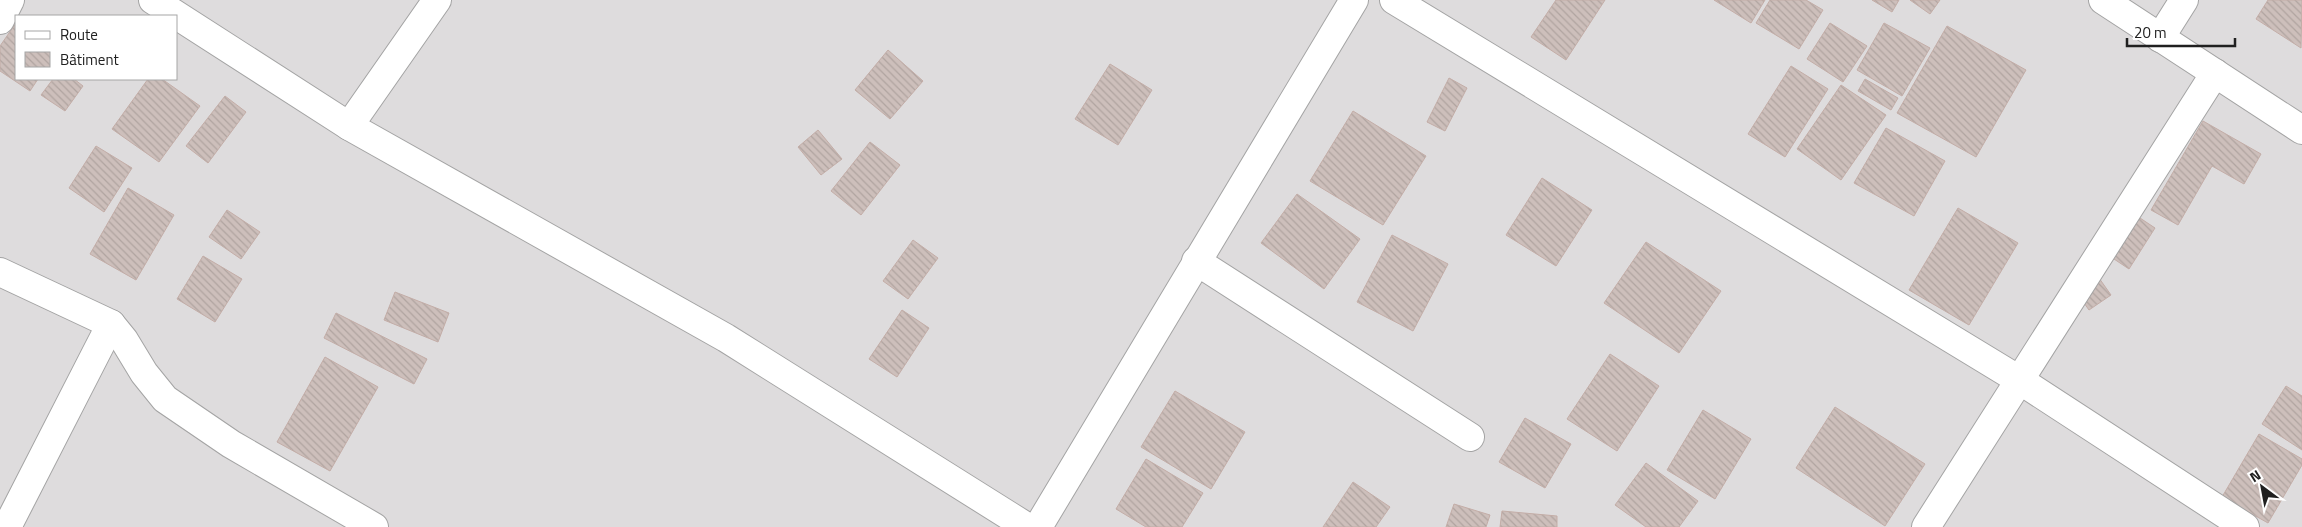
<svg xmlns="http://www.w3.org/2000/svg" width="2302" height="527" viewBox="0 0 2302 527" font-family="'Titillium Web',sans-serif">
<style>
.residential{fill:#dedcdd;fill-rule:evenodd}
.building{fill:url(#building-back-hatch);stroke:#c3ada7}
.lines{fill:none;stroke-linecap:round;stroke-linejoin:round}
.minor-casing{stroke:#a4a4a4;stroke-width:30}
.minor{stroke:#fff;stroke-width:28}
</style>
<defs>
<pattern id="building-back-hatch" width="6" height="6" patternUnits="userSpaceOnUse" patternTransform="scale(1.25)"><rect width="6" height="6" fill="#cdbfbb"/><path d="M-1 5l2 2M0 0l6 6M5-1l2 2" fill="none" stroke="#b0a4a0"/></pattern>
</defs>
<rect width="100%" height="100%" fill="#f1eae5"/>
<!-- residential -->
<path class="residential" d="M0 0H2302V527H0ZM16 16H176V79H16Z"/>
<!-- building -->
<g class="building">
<polygon points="1556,0 1605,0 1566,60 1531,37"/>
<polygon points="1714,0 1765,0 1751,23"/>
<polygon points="1770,0 1806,0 1823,10 1799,49 1756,23"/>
<polygon points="1872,0 1899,0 1892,12"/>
<polygon points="1910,0 1940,0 1930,14"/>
<polygon points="2268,0 2302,0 2301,48 2256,19"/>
<polygon points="16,23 16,79 38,79 30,91 0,71 0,46"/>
<polygon points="1830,23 1867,46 1843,82 1807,59"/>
<polygon points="1884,23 1930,48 1902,96 1857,70"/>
<polygon points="1947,26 2026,70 1976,157 1897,113"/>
<polygon points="888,50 923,81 890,119 855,90"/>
<polygon points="1110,64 1152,90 1118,145 1075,119"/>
<polygon points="1791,66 1828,89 1785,157 1748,134"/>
<polygon points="1449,78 1467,88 1445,131 1427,122"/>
<polygon points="53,79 74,79 83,86 65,111 41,95"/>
<polygon points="148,79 162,79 200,106 159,162 112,129"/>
<polygon points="1865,79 1898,98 1891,110 1858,91"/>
<polygon points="1841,85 1886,115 1841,180 1797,149"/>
<polygon points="225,96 246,112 208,163 186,146"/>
<polygon points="1353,111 1426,156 1383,225 1310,181"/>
<polygon points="2203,121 2261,154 2244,184 2212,166 2178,225 2151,210"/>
<polygon points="1886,128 1945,161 1914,216 1854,183"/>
<polygon points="818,130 842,159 821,175 798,147"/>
<polygon points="870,142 900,165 861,215 831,191"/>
<polygon points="96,146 132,168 104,212 69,188"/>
<polygon points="1542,178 1592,210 1556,266 1506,235"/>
<polygon points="128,188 174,215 136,280 90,254"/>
<polygon points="1297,194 1360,239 1324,289 1261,243"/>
<polygon points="1958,208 2018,243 1969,325 1909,290"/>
<polygon points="227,210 260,232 241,259 209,237"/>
<polygon points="2137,216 2155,228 2129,269 2111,257"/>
<polygon points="1392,235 1448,264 1413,331 1357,302"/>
<polygon points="913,240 938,258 908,299 883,281"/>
<polygon points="1646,242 1721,291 1679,353 1604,303"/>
<polygon points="203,256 242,279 215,322 177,299"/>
<polygon points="2099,278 2111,295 2089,310 2077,293"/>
<polygon points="395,292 449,313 438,342 384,320"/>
<polygon points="902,310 929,328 897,377 869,359"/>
<polygon points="336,313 427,359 414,384 324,338"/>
<polygon points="1610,354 1659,386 1617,451 1567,419"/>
<polygon points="325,357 378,387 330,471 277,442"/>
<polygon points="2286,386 2302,396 2302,450 2262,424"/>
<polygon points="1175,391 1245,432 1211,489 1141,447"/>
<polygon points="1835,407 1925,464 1885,526 1796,468"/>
<polygon points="1703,410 1751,439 1715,499 1667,470"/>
<polygon points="1525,418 1571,444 1545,488 1499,462"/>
<polygon points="2259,434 2302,459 2302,465 2268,523 2222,497"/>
<polygon points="1146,459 1203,493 1182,527 1146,527 1116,509"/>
<polygon points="1646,463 1698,501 1679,527 1646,527 1615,505"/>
<polygon points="1353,482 1390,507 1376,527 1323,527"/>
<polygon points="1454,504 1490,515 1486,527 1446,527"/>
<polygon points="1502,511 1557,516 1557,527 1500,527"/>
</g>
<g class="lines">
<defs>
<g id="minor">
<polyline points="153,0 349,126 726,338 1027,527"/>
<polyline points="1394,0 2021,381 2245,527"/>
<polyline points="2103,0 2302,130"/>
<polyline points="0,20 10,0"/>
<polyline points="2160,38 2184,0"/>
<polyline points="349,126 437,0"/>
<polyline points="1196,261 1470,437"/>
<polyline points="0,272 111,324 124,340 144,373 165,399 231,444 374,527"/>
<polyline points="7,527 111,324"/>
<polyline points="1038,527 1354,0"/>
<polyline points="1926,527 2215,73"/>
</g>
</defs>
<!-- minor casing -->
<use href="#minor" class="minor-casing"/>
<!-- minor -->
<use href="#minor" class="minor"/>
</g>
<!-- legend -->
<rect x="15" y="15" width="162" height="65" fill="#ffffff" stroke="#a6a6a6"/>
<rect x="25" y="31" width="25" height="8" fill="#ffffff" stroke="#a6a6a6"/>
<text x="60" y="40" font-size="15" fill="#202020">Route</text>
<rect x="25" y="52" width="25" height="15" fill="url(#building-back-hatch)" stroke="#a6a6a6"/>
<text x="60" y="65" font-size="15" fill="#202020">Bâtiment</text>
<!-- north arrow -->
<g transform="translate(2262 487) rotate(328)" stroke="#ffffff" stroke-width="4" paint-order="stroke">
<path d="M0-4L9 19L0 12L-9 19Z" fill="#202020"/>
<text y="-8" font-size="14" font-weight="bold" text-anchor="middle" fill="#202020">N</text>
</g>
<!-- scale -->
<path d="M2127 38v8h108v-8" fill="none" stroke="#202020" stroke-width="2.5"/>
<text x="2134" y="38" font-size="15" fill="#202020" stroke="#ffffff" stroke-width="4" paint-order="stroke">20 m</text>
</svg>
